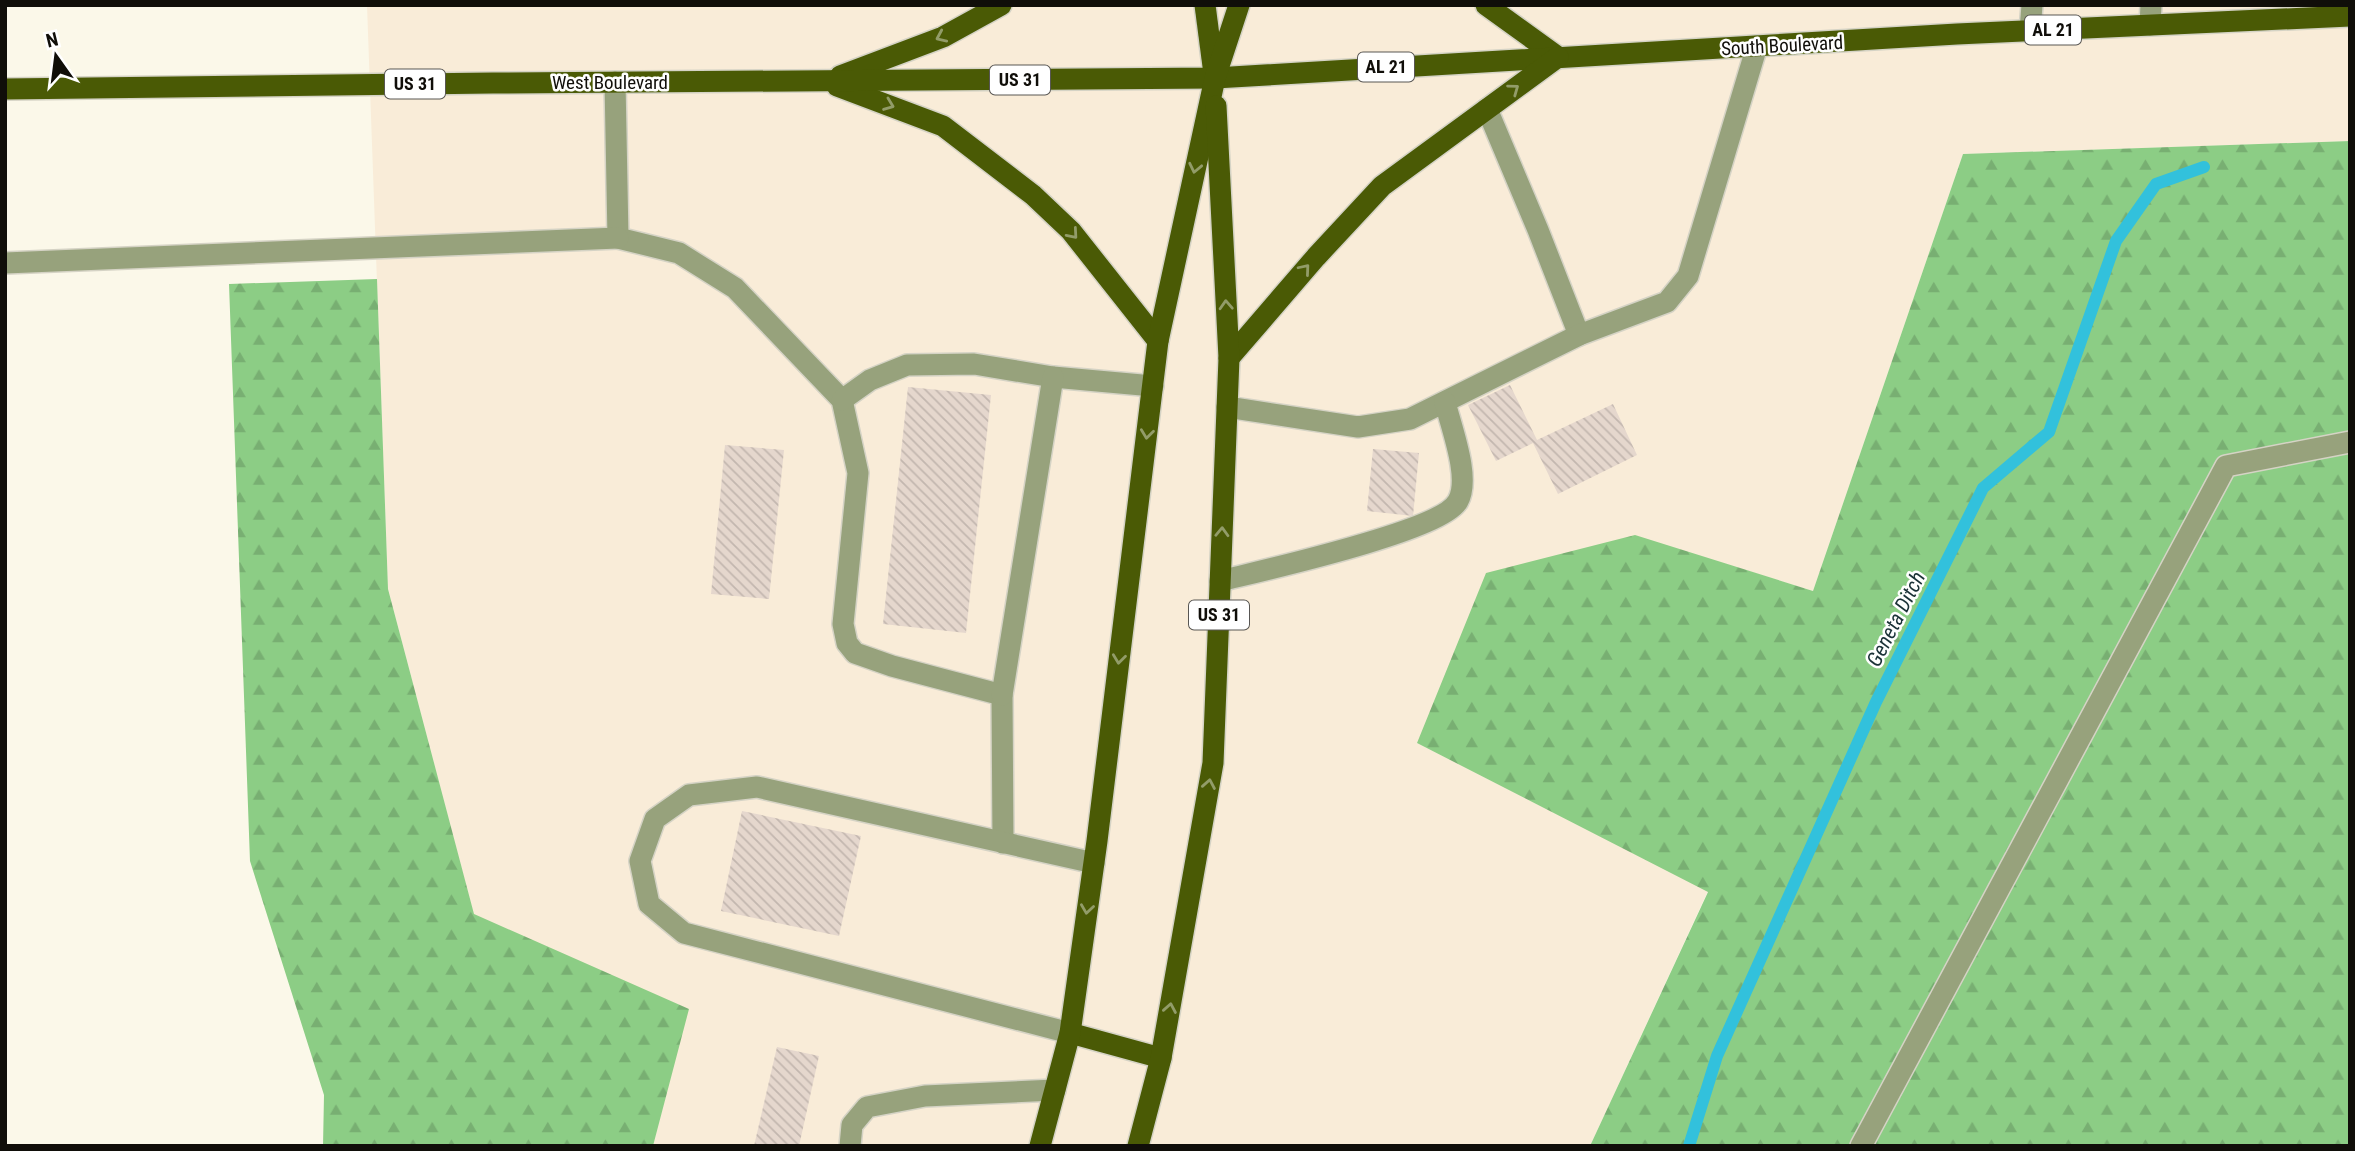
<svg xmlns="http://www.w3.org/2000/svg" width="2355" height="1151" viewBox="0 0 2355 1151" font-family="'Roboto Condensed',sans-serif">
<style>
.commercial{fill:#f9ecd8}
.forest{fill:url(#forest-firs)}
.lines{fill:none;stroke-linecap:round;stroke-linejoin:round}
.stream{stroke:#32c1dc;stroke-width:12}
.building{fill:url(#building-back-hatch)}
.minor-casing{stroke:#d5d3c5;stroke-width:24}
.major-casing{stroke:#d5d3c5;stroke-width:24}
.minor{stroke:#97a27c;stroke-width:21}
.major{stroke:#4a5a05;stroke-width:21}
.oneway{stroke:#929c69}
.labels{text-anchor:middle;stroke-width:5;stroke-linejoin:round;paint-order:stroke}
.shield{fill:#fff;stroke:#585653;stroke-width:2}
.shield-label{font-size:18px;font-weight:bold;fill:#100e09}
.street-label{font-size:19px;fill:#100e09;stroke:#fff}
.water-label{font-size:21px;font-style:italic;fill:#1b3237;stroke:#fff}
</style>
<defs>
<pattern id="forest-firs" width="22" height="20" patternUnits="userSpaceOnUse" patternTransform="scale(1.75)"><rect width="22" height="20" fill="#8ccd85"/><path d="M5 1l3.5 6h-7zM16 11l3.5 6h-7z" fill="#78af72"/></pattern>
<pattern id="building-back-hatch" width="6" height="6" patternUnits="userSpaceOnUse" patternTransform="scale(1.75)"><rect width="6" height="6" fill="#e5d7cd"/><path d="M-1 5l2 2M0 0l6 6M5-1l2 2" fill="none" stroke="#c3b7af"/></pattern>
</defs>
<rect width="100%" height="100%" fill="#fbf8e9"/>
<!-- commercial -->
<polygon class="commercial" points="367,5 2350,5 2350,141 1963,154 1813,591 1635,536 1417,743 1708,891 1590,1146 653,1146 688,1009 474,915 388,589"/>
<!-- forest -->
<g class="forest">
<polygon points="2350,141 2350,1146 1590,1146 1708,892 1417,743 1486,573 1635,535 1813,591 1963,154"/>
<polygon points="377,279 388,589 474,914 689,1009 653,1146 323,1146 324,1095 250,861 229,284"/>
</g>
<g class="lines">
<!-- stream -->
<polyline class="stream" points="1689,1146 1717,1056 1876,702 1983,488 2049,432 2116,241 2156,184 2204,167"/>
</g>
<!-- building -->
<g class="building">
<polygon points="1510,385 1537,440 1613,404 1637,455 1558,494 1533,443 1496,461 1468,405"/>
<polygon points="908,387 991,395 966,633 883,624"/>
<polygon points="725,445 784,450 769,599 711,594"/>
<polygon points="1373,449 1419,453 1413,516 1367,511"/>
<polygon points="742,811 861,836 839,936 721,911"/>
<polygon points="777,1047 819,1056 799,1146 754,1146"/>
</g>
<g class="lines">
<defs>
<g id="minor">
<polyline points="2150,25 2151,5"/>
<polyline points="2030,31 2032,5"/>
<polyline points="615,82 618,238 679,253 735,288 842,400 858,473 843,624 847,643 855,653 892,666 1002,695 1003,843"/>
<polyline points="1487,109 1538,230 1579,335"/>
<polyline points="5,263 618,238"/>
<polyline points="842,400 870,380 907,365 974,364 1053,377 1153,386"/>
<polyline points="1227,407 1358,427 1410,419 1579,335 1667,302 1688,276 1757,46"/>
<path d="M1220 581C1260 571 1442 531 1458 501 1471 478 1451 427 1445 402"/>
<polyline points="1002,695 1053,377"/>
<polyline points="1070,1033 684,933 649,904 640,861 655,819 689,795 757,787 1094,863"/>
<polyline points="850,1146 852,1125 867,1107 925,1096 1055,1090"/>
<polyline points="1861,1146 2226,466 2350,442"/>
</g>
<g id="major">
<polyline points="1205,5 1214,74"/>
<polyline points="1486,5 1558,57"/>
<polyline points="840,76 943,37 1001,5"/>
<polyline points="837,86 943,126 1033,195 1071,231 1158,341"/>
<polyline points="5,89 493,83 1215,78 1957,34 2350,16"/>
<polyline points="1229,358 1316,257 1382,186 1558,57"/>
<polyline points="1070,1033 1161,1058"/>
<polyline points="1040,1146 1070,1033 1097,841 1158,341 1215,78 1239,5"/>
<polyline points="1138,1146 1161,1058 1213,763 1229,358 1216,106"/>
</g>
</defs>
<!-- minor casing -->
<use href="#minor" class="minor-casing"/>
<!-- major casing -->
<use href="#major" class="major-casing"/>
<!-- minor -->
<use href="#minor" class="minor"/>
<!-- major -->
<use href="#major" class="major"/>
</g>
<!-- one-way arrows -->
<defs><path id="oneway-chevron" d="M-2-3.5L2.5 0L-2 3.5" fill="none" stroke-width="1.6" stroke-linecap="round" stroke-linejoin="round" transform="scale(1.75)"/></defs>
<g class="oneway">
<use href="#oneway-chevron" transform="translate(941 37) rotate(156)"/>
<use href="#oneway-chevron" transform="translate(1514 89) rotate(-36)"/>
<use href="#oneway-chevron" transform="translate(889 105) rotate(21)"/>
<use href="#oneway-chevron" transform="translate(1195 168) rotate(102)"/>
<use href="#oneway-chevron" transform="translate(1073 234) rotate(49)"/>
<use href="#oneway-chevron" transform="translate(1305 269) rotate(-50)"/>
<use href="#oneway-chevron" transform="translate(1226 305) rotate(-93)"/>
<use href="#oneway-chevron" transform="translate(1147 434) rotate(97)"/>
<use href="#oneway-chevron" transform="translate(1222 532) rotate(-88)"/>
<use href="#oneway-chevron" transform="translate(1119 659) rotate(97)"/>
<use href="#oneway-chevron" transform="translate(1209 784) rotate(-80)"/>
<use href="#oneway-chevron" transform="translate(1087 909) rotate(98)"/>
<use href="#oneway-chevron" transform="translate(1170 1008) rotate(-80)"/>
</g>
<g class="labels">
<!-- shield labels -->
<g class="shield">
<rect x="2025" y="15.5" width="56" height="29" rx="5"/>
<rect x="1358" y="52.5" width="56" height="29" rx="5"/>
<rect x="990" y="65.5" width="60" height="29" rx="5"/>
<rect x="385" y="69.5" width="60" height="29" rx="5"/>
<rect x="1189" y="600.5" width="60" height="29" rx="5"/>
</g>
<g class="shield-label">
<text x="2053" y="36">AL 21</text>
<text x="1386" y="73">AL 21</text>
<text x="1020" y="86">US 31</text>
<text x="415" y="90">US 31</text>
<text x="1219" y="621">US 31</text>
</g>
<!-- street labels -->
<g class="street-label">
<text transform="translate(1782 45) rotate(-3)" y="7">South Boulevard</text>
<text x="610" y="89">West Boulevard</text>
</g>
<!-- water labels -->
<g class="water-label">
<text transform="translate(1896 619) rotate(-63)" y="7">Geneta Ditch</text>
</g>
</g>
<!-- border -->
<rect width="2355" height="1151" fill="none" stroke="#100e09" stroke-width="14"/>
<!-- north arrow -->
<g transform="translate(56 56) rotate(346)" stroke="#ffffff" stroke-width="5" paint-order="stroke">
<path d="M0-5L12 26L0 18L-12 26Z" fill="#100e09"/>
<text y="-10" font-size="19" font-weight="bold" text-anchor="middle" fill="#100e09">N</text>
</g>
</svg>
